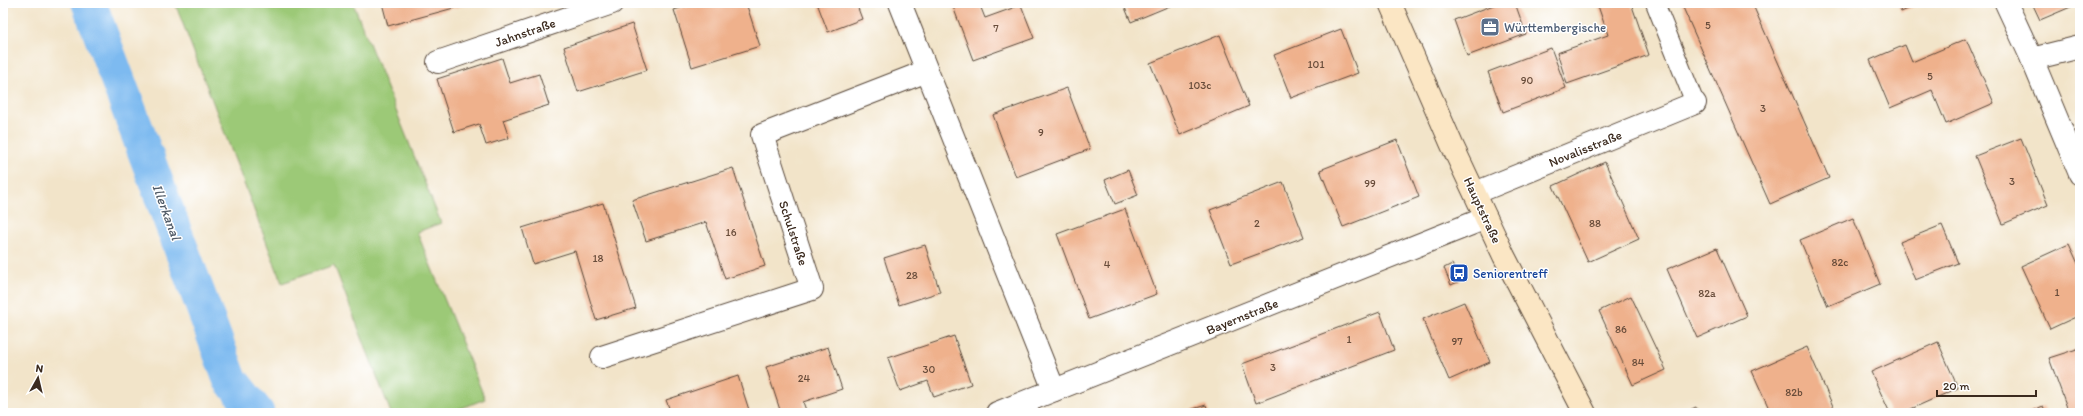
<svg xmlns="http://www.w3.org/2000/svg" width="2083" height="416" viewBox="0 0 2083 416" font-family="Itim,sans-serif">
<style>
.green{fill:#9cc977;stroke:#6c7a4a}
.lines{fill:none;stroke-linecap:round;stroke-linejoin:round}
.canal{stroke:#7dbaf0;stroke-width:35}
.building{fill:#efb18c}
.lane-casing{stroke:#564638;stroke-width:20}
.street-casing{stroke:#564638;stroke-width:24}
.secondary-casing{stroke:#564638;stroke-width:24}
.lane{stroke:#fff;stroke-width:18}
.street{stroke:#fff;stroke-width:22}
.secondary{stroke:#fbe6c4;stroke-width:22}
.labels{text-anchor:middle;stroke-width:3;stroke-linejoin:round;paint-order:stroke}
.number-label{font-size:11px;fill:#684c3a}
.service-label{font-size:13px;fill:#4e5e75;stroke:#fff;text-anchor:start}
.street-label{font-size:13px;fill:#3b2a1e;stroke:#fff}
.transit-label{font-size:13px;fill:#164399;stroke:#fff;text-anchor:start}
.water-label{font-size:14px;font-style:italic;fill:#525c68;stroke:#fff}
</style>
<rect width="100%" height="100%" fill="#fff"/>
<filter id="ink" filterUnits="userSpaceOnUse"><feTurbulence type="fractalNoise" baseFrequency=".025" numOctaves="2"/><feDisplacementMap in="SourceGraphic" scale="8" xChannelSelector="R" yChannelSelector="G"/><feConvolveMatrix kernelMatrix="1 2 1 2 8 2 1 2 1" color-interpolation-filters="sRGB"/></filter>
<filter id="wash" filterUnits="userSpaceOnUse"><feTurbulence type="fractalNoise" baseFrequency=".012" numOctaves="4" result="noise"/><feDisplacementMap in="SourceGraphic" scale="16" xChannelSelector="R" yChannelSelector="G"/><feGaussianBlur stdDeviation="0.9" result="paint"/><feColorMatrix in="noise" values="0 0 0 0 0 0 0 0 0 0 0 0 0 0 0 0 0 1.4 0 .05"/><feComposite in="paint" operator="in"/></filter>
<g filter="url(#wash)">
<rect width="100%" height="100%" fill="#f2e4c9"/>
<!-- green -->
<polygon class="green" points="175,3 353,3 441,223 417,232 485,399 449,413 391,413 334,265 282,283"/>
<g class="lines">
<!-- canal -->
<polyline class="canal" points="89,3 230,379 257,413"/>
</g>
<g id="blocks">
<!-- building -->
<g class="building">
<polygon points="382,3 472,3 388,26"/>
<polygon points="696,3 746,3 760,46 692,67 674,10"/>
<polygon points="817,3 856,3 862,19 828,32"/>
<polygon points="979,3 985,18 1021,5 1034,38 973,60 952,4"/>
<polygon points="1123,3 1177,3 1131,22"/>
<polygon points="1499,3 1515,3 1526,34 1467,56 1454,20"/>
<polygon points="1597,3 1631,3 1649,55 1567,84 1557,53 1608,35"/>
<polygon points="1681,3 1752,3 1829,178 1770,204"/>
<polygon points="1897,3 1922,3 1901,12"/>
<polygon points="2032,3 2080,3 2040,20"/>
<polygon points="632,24 647,70 578,92 564,47"/>
<polygon points="1341,29 1358,73 1291,98 1274,55"/>
<polygon points="1220,35 1249,106 1180,135 1150,63"/>
<polygon points="1966,39 1994,103 1946,124 1932,90 1890,108 1870,60 1905,45 1912,62"/>
<polygon points="1551,48 1566,88 1503,112 1488,72"/>
<polygon points="502,58 510,83 539,74 549,105 503,120 509,138 486,145 479,124 454,132 437,79"/>
<polygon points="1067,88 1090,149 1016,177 993,115"/>
<polygon points="2021,138 2048,205 2003,224 1975,156"/>
<polygon points="1397,140 1419,197 1343,227 1320,170"/>
<polygon points="1605,162 1639,239 1588,262 1553,186"/>
<polygon points="733,168 765,266 725,279 706,222 646,241 632,200"/>
<polygon points="1128,170 1138,195 1115,204 1105,180"/>
<polygon points="1283,182 1304,237 1231,264 1210,210"/>
<polygon points="603,203 636,308 596,320 575,251 533,264 522,228"/>
<polygon points="1125,209 1157,294 1089,319 1057,234"/>
<polygon points="1853,218 1880,284 1828,306 1800,240"/>
<polygon points="1942,225 1958,263 1915,280 1900,242"/>
<polygon points="2069,244 2080,268 2080,315 2050,329 2021,266"/>
<polygon points="925,245 940,292 899,305 884,258"/>
<polygon points="1717,248 1747,316 1697,338 1667,269"/>
<polygon points="1452,264 1460,281 1451,285 1444,268"/>
<polygon points="1631,296 1666,370 1633,385 1599,311"/>
<polygon points="1464,302 1490,362 1449,380 1423,319"/>
<polygon points="1380,312 1394,350 1256,403 1242,364"/>
<polygon points="954,336 971,384 934,397 928,381 900,391 888,358"/>
<polygon points="1938,342 1958,388 1902,413 1890,413 1871,372"/>
<polygon points="828,347 842,389 803,402 807,413 781,413 766,367"/>
<polygon points="1807,347 1836,413 1771,413 1752,371"/>
<polygon points="2080,348 2080,413 2069,413 2049,358"/>
<polygon points="738,376 750,413 671,413 666,400"/>
<polygon points="1206,405 1209,413 1180,413"/>
<polygon points="2043,406 2046,413 2027,413"/>
<polygon points="1696,407 1698,413 1683,413"/>
</g>
</g>
</g>
<g filter="url(#ink)">
<use href="#blocks" fill-opacity="0" stroke="#564638" stroke-width="1"/>
<g class="lines">
<defs>
<polyline id="lane" points="1655,3 1695,103"/>
<g id="street">
<polyline points="900,3 1054,390"/>
<polyline points="2006,3 2032,59 2080,174"/>
<polyline points="2032,59 2080,47"/>
<polyline points="438,62 612,3"/>
<polyline points="1475,193 1695,103"/>
<polyline points="602,357 812,289 762,135 927,71"/>
<polyline points="997,413 1486,218"/>
</g>
<polyline id="secondary" points="1390,3 1452,145 1504,256 1585,413"/>
</defs>
<!-- lane casing -->
<use href="#lane" class="lane-casing"/>
<!-- street casing -->
<use href="#street" class="street-casing"/>
<!-- secondary casing -->
<use href="#secondary" class="secondary-casing"/>
<!-- lane -->
<use href="#lane" class="lane"/>
<!-- street -->
<use href="#street" class="street"/>
<!-- secondary -->
<use href="#secondary" class="secondary"/>
</g>
</g>
<!-- icons -->
<defs>
<symbol id="office-square" viewBox="-11 -11 22 22"><rect x="-9" y="-9" width="18" height="18" rx="4" fill="#5c6f8a" stroke="#fff"/><path d="M-6-3h4V-5.5h4V-3h4V5H-6ZM-1-4.5V-3h2v-1.5ZM-6 0V1H6V0Z" fill="#fff"/></symbol>
<symbol id="bus-square" viewBox="-11 -11 22 22"><rect x="-9" y="-9" width="18" height="18" rx="4" fill="#1a4fb4" stroke="#fff"/><path d="M-5-6H5V4H4V6H2V4H-2V6H-4V4H-5ZM-3.5-4V0h7V-4ZM-3.5 1.2v1.5H-2V1.2ZM2 1.2v1.5H3.5V1.2Z" fill="#fff"/></symbol>
</defs>
<g fill-rule="evenodd">
<use href="#office-square" x="1479" y="16" width="22" height="22"/>
<use href="#bus-square" x="1448" y="262" width="22" height="22"/>
</g>
<g class="labels">
<!-- number labels -->
<g class="number-label">
<text x="1708" y="29">5</text>
<text x="996" y="32">7</text>
<text x="1316" y="68">101</text>
<text x="1930" y="80">5</text>
<text x="1527" y="84">90</text>
<text x="1200" y="89">103c</text>
<text x="1763" y="112">3</text>
<text x="1041" y="136">9</text>
<text x="2012" y="185">3</text>
<text x="1370" y="187">99</text>
<text x="1257" y="227">2</text>
<text x="1595" y="227">88</text>
<text x="731" y="236">16</text>
<text x="598" y="262">18</text>
<text x="1840" y="266">82c</text>
<text x="1107" y="268">4</text>
<text x="912" y="279">28</text>
<text x="2057" y="296">1</text>
<text x="1707" y="297">82a</text>
<text x="1621" y="333">86</text>
<text x="1349" y="343">1</text>
<text x="1457" y="345">97</text>
<text x="1638" y="366">84</text>
<text x="1273" y="371">3</text>
<text x="929" y="373">30</text>
<text x="804" y="382">24</text>
<text x="1794" y="396">82b</text>
</g>
<!-- service labels -->
<g class="service-label">
<text x="1504" y="32">Württembergische</text>
</g>
<!-- street labels -->
<g class="street-label">
<text transform="translate(525 32) rotate(-19)" y="5">Jahnstraße</text>
<text transform="translate(1585 148) rotate(-22)" y="5">Novalisstraße</text>
<text transform="translate(1483 210) rotate(65)" y="5">Hauptstraße</text>
<text transform="translate(794 233) rotate(72)" y="5">Schulstraße</text>
<text transform="translate(1242 316) rotate(-22)" y="5">Bayernstraße</text>
</g>
<!-- transit labels -->
<g class="transit-label">
<text x="1473" y="278">Seniorentreff</text>
</g>
<!-- water labels -->
<g class="water-label">
<text transform="translate(167 212) rotate(70)" y="5">Illerkanal</text>
</g>
</g>
<!-- margin -->
<rect width="2083" height="416" fill="none" stroke="#fff" stroke-width="16"/>
<!-- north arrow -->
<g transform="translate(38 378) rotate(8)" stroke="#ffffff" stroke-width="3" paint-order="stroke">
<path d="M0-3L7 15L0 10L-7 15Z" fill="#3b2a1e"/>
<text y="-6" font-size="11" font-weight="bold" text-anchor="middle" fill="#3b2a1e">N</text>
</g>
<!-- scale -->
<path d="M1937 390v6h99v-6" fill="none" stroke="#3b2a1e" stroke-width="2"/>
<text x="1943" y="390" font-size="12" fill="#3b2a1e" stroke="#ffffff" stroke-width="3" paint-order="stroke">20 m</text>
</svg>
